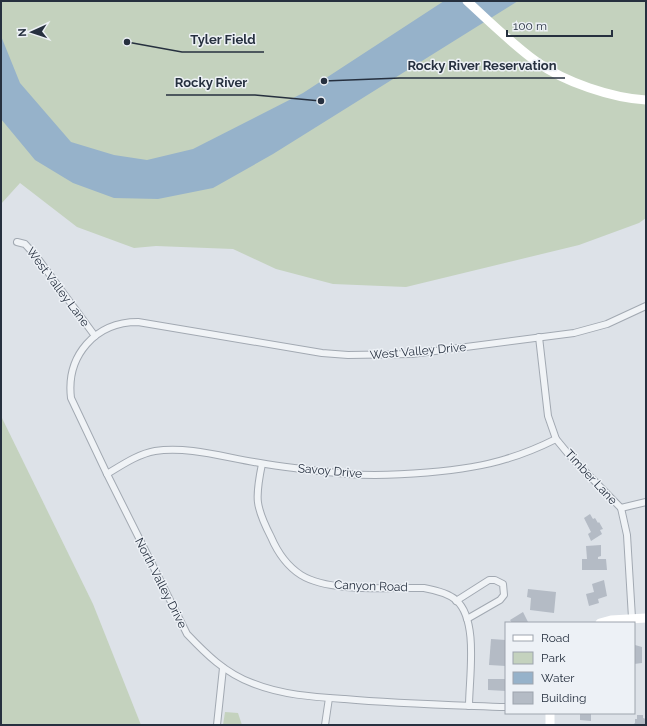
<svg xmlns="http://www.w3.org/2000/svg" width="647" height="726" viewBox="0 0 647 726" font-family="Raleway,sans-serif">
<style>
.green{fill:#c4d2be}
.water{fill:#96b2ca}
.building{fill:#b4bbc5}
.lines{fill:none;stroke-linecap:round;stroke-linejoin:round}
.street-casing{stroke:#a2a9b2;stroke-width:8}
.street{stroke:#f0f3f6;stroke-width:6}
.secondary{stroke:#fff;stroke-width:9}
.labels{text-anchor:middle;stroke-width:3;stroke-linejoin:round;paint-order:stroke}
.street-label{font-size:12px;fill:#26303f;stroke:#edf1f6}
.leader{fill:none;stroke:#26303f;stroke-width:1.5}
.callout-dot{fill:#26303f;stroke:#edf1f6;stroke-width:1.5}
.callout-label{font-size:13px;text-anchor:middle;font-weight:bold;fill:#26303f;stroke:#edf1f6;stroke-width:3;stroke-linejoin:round;paint-order:stroke}
</style>
<rect width="100%" height="100%" fill="#dde2e8"/>
<!-- green -->
<g class="green">
<polygon points="1,1 646,1 646,218 639,223 579,245 406,287 333,284 276,269 233,249 156,246 134,248 77,227 20,183 1,204"/>
<polygon points="1,416 93,604 141,725 1,725"/>
<polygon points="225,712 238,713 242,725 223,725"/>
</g>
<!-- water -->
<polygon class="water" points="444,1 518,1 273,154 213,188 158,199 114,198 73,183 35,160 1,119 1,36 20,83 71,142 114,155 147,160 193,149 303,93"/>
<!-- building -->
<g class="building">
<polygon points="590,514 593,519 595,518 598,523 599,522 603,529 600,530 602,534 591,541 588,534 591,532 584,518"/>
<polygon points="601,545 601,556 598,557 598,559 606,559 607,570 582,570 582,559 587,559 586,546"/>
<polygon points="604,580 607,596 598,599 599,603 589,606 586,594 594,592 592,584"/>
<polygon points="528,589 556,592 554,613 530,610 531,598 527,597"/>
<polygon points="523,612 528,622 512,623 510,620"/>
<polygon points="491,639 506,640 506,666 489,665"/>
<polygon points="635,645 642,647 642,663 634,664"/>
<polygon points="488,679 506,679 506,691 488,690"/>
<polygon points="580,713 591,713 591,721 580,720"/>
<polygon points="637,715 643,715 643,718 646,719 646,725 633,725 635,723 635,719 637,719"/>
</g>
<g class="lines">
<defs>
<g id="street">
<polyline points="17,242 25,244 36,256 95,336"/>
<polyline points="539,337 548,416 556,439 570,456 621,508 627,535 632,618"/>
<path d="M262 464C255 498 255 506 271 537 277 551 287 566 301 575 330 593 390 587 424 588 435 590 448 593 456 600 479 620 469 678 469 706"/>
<path d="M107 474C122 465 138 454 155 451 190 446 226 458 260 463 288 468 318 471 347 474 390 477 465 472 506 459 523 454 540 447 556 439"/>
<polyline points="621,508 646,502"/>
<polyline points="456,601 489,580 495,580 503,584 504,595 500,600 467,619"/>
<path d="M506 707C452 705 398 704 345 699 314 697 281 695 252 683 225 673 206 654 187 634L107 474 71 398C66 356 95 322 138 322L322 353 348 355 412 354 574 333 607 324 646 306"/>
<polyline points="217,725 223,668"/>
<polyline points="325,725 329,698"/>
</g>
</defs>
<!-- street casing -->
<use href="#street" class="street-casing"/>
<!-- street -->
<use href="#street" class="street"/>
<!-- secondary -->
<g class="secondary">
<path d="M467 1C490 22 512 44 537 62 564 82 612 98 646 100"/>
<polyline points="600,623 611,620 646,618"/>
<polyline points="550,725 550,713"/>
</g>
</g>
<g class="labels">
<!-- street labels -->
<g class="street-label">
<text transform="translate(58 287) rotate(53)" y="4">West Valley Lane</text>
<text transform="translate(418 351) rotate(-5)" y="4">West Valley Drive</text>
<text transform="translate(330 471) rotate(5)" y="4">Savoy Drive</text>
<text transform="translate(591 477) rotate(47)" y="4">Timber Lane</text>
<text transform="translate(161 583) rotate(63)" y="4">North Valley Drive</text>
<text transform="translate(371 586) rotate(2)" y="4">Canyon Road</text>
</g>
</g>
<!-- callouts -->
<path class="leader" d="M127 42L182 52H264M324 81L400 78H565M321 101L255 95H166"/>
<g class="callout-dot">
<circle cx="127" cy="42" r="4"/>
<circle cx="324" cy="81" r="4"/>
<circle cx="321" cy="101" r="4"/>
</g>
<g class="callout-label">
<text x="223" y="44">Tyler Field</text>
<text x="482" y="70">Rocky River Reservation</text>
<text x="211" y="87">Rocky River</text>
</g>
<!-- border -->
<rect width="647" height="726" fill="none" stroke="#26303f" stroke-width="4"/>
<!-- legend -->
<rect x="505" y="622" width="130" height="92" fill="#edf1f6" stroke="#9da4ad"/>
<rect x="513" y="635" width="20" height="6" fill="#ffffff" stroke="#9da4ad"/>
<text x="541" y="642" font-size="12" fill="#26303f">Road</text>
<rect x="513" y="652" width="20" height="12" fill="#c4d2be" stroke="#9da4ad"/>
<text x="541" y="662" font-size="12" fill="#26303f">Park</text>
<rect x="513" y="672" width="20" height="12" fill="#96b2ca" stroke="#9da4ad"/>
<text x="541" y="682" font-size="12" fill="#26303f">Water</text>
<rect x="513" y="692" width="20" height="12" fill="#b4bbc5" stroke="#9da4ad"/>
<text x="541" y="702" font-size="12" fill="#26303f">Building</text>
<!-- north arrow -->
<g transform="translate(32 32) rotate(267)" stroke="#edf1f6" stroke-width="3" paint-order="stroke">
<path d="M0-3L7 15L0 10L-7 15Z" fill="#26303f"/>
<text y="-6" font-size="11" font-weight="bold" text-anchor="middle" fill="#26303f">N</text>
</g>
<!-- scale -->
<path d="M507 30v6h105v-6" fill="none" stroke="#26303f" stroke-width="2"/>
<text x="513" y="30" font-size="12" fill="#26303f" stroke="#edf1f6" stroke-width="3" paint-order="stroke">100 m</text>
</svg>
